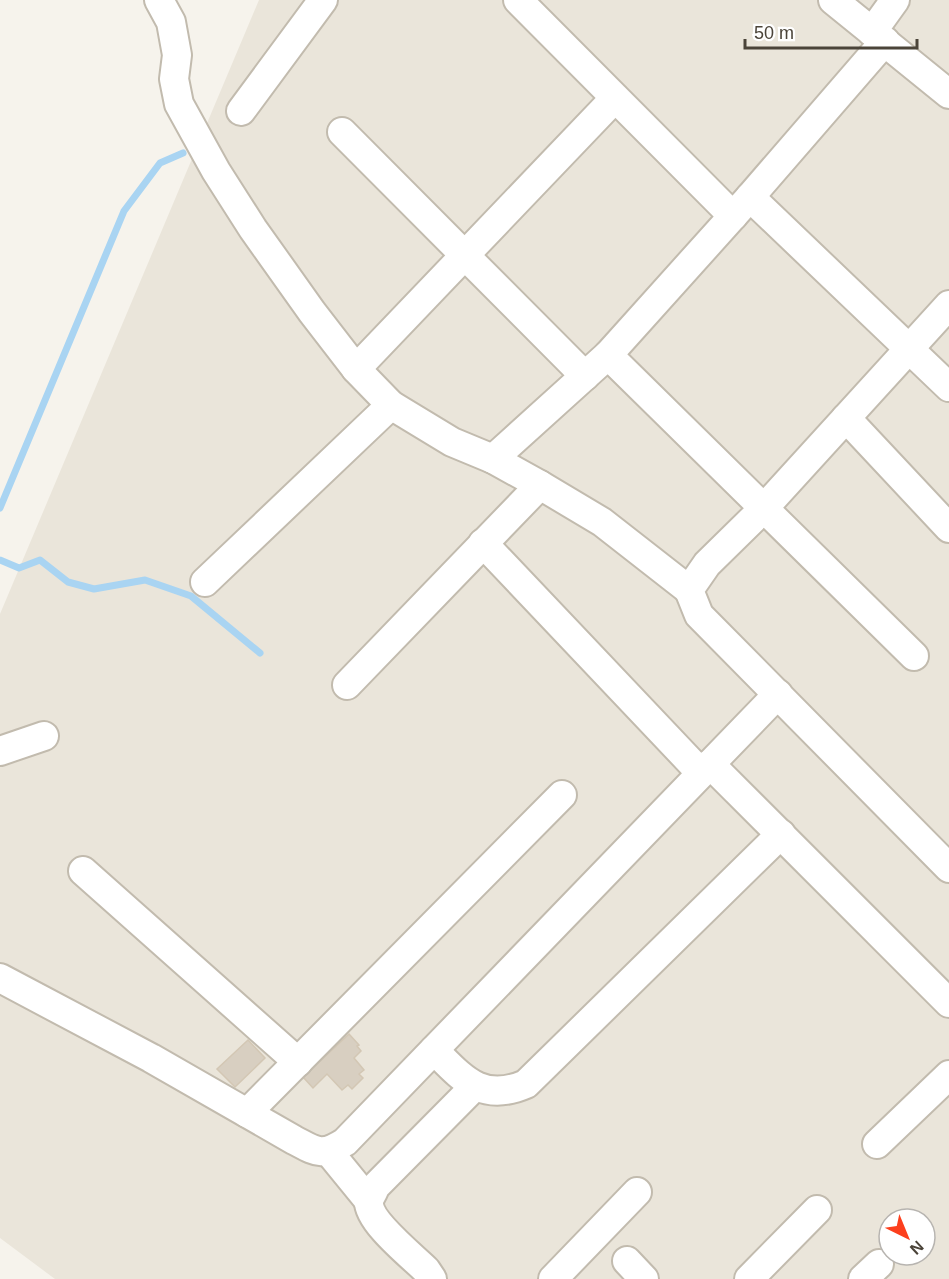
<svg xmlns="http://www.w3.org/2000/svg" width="949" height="1279" viewBox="0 0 949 1279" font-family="Arial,sans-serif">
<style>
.residential{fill:#eae5da;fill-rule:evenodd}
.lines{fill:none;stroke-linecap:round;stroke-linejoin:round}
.stream{stroke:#a9d4f2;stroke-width:7}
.building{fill:#d8cfc1;stroke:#d3c7b4;stroke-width:1.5}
.minor-casing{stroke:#c2bbae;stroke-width:32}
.minor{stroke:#fff;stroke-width:28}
</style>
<rect width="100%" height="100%" fill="#f6f3ec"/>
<!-- residential -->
<path class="residential" d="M259 0H949V1279H55L0 1238V614ZM889 1219H925V1255H889Z"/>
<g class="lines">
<!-- stream -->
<g class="stream">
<polyline points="0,508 124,211 160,163 183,153"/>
<polyline points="0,560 19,568 40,560 68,582 94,589 145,580 191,596 260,653"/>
</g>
</g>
<!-- building -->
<g class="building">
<polygon points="349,1034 359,1045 357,1046 361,1051 354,1058 364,1070 359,1074 363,1078 352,1089 348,1085 342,1090 327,1074 313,1088 303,1077"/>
<polygon points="248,1040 265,1058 235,1087 217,1069"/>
</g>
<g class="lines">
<defs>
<g id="minor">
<polyline points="159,0 171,22 177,55 174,79 179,104 216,171 253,229 312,312 356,369 391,405 452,442 493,459 540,485 602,522 689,590"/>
<polyline points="518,0 733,216"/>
<polyline points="833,0 949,94"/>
<polyline points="872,32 895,0"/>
<polyline points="241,111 323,0"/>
<polyline points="342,132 585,376"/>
<polyline points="750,197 949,387"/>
<polyline points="949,305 764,508 707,564 689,590 699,615 949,868"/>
<polyline points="608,355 914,656"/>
<polyline points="356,369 615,98"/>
<polyline points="846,418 949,528"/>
<polyline points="493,459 608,355 750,197 885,41"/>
<polyline points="483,543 701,773"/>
<polyline points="205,582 391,405"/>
<polyline points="347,685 540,485"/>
<polyline points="0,751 44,736"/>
<polyline points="710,764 949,1003"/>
<polyline points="83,871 298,1062"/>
<path d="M0 978 151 1058 294 1140C317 1152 321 1157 345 1142L778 694"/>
<path d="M434 1050C463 1079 482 1103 526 1084L781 834"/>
<polyline points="247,1113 562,795"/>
<polyline points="877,1144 949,1075"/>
<polyline points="329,1152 369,1201"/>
<polyline points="627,1261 644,1279"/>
<path d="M432 1279 426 1270C413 1257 366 1220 369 1200 370 1197 374 1191 375 1187L475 1086"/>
<polyline points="553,1279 637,1192"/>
<polyline points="749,1279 817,1210"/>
<polyline points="863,1279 879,1264"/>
</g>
</defs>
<!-- minor casing -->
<use href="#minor" class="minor-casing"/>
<!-- minor -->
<use href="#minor" class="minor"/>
</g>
<!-- north arrow -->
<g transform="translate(907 1237) rotate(137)"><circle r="28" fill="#ffffff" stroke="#b7b4b0" stroke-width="1.5"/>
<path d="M0-4.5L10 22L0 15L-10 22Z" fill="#fc3f1d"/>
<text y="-9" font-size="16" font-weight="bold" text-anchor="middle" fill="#4b4439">N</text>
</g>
<!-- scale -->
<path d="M745 39v9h172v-9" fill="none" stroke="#4b4439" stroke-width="3"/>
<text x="754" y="39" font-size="18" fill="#4b4439" stroke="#ffffff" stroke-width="4.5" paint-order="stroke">50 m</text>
</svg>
